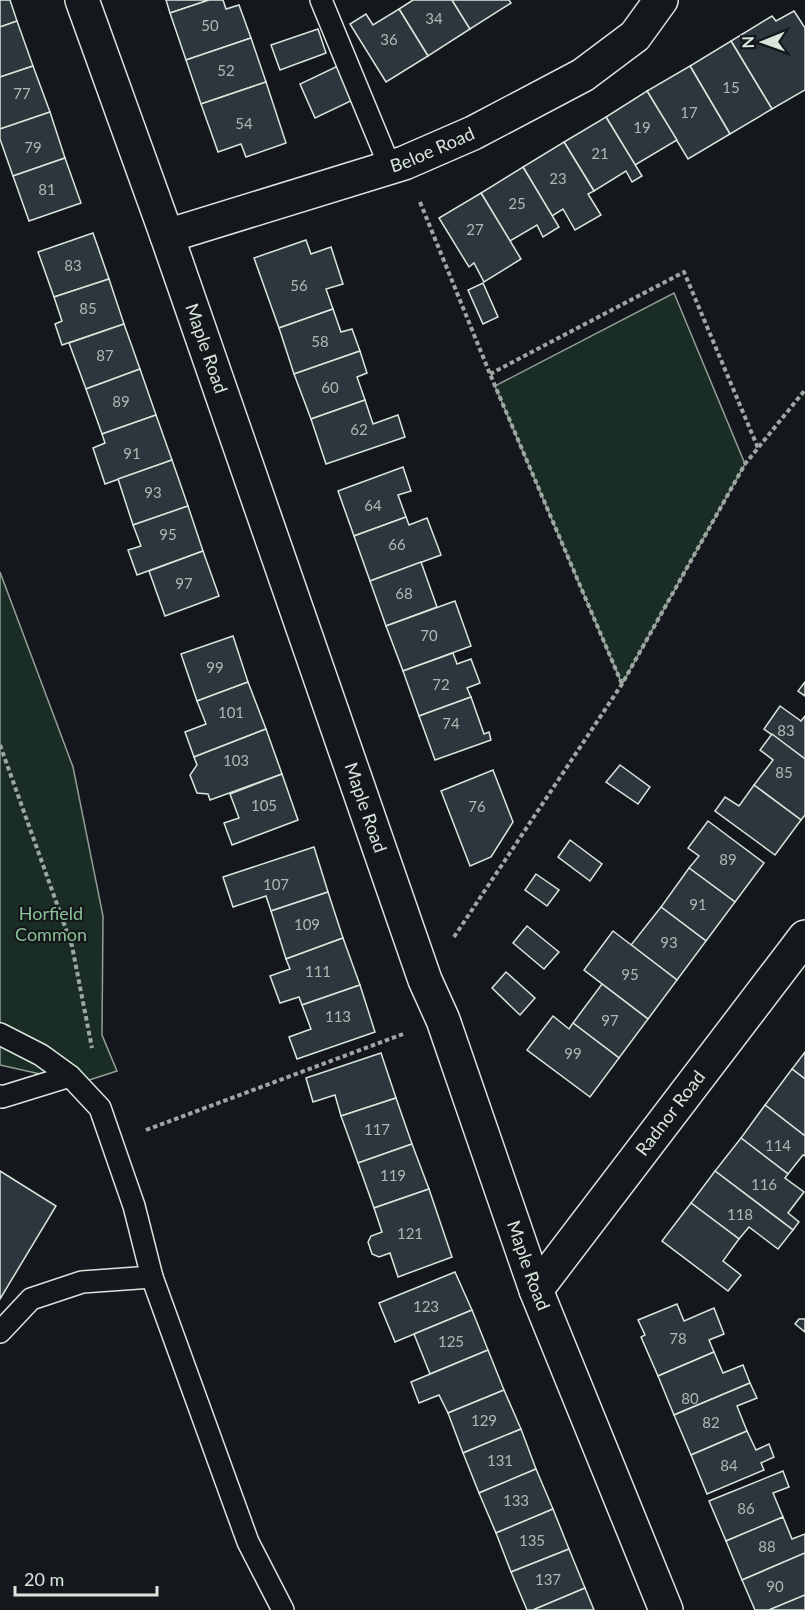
<svg xmlns="http://www.w3.org/2000/svg" width="805" height="1610" viewBox="0 0 805 1610" font-family="Lato,sans-serif">
<style>
.green{fill:#1a2d24;stroke:#939e99;stroke-width:1.5}
.building{fill:#2c363c;stroke:#d8e6dc;stroke-width:1.5}
.lines{fill:none;stroke-linecap:round;stroke-linejoin:round}
.lane-casing{stroke:#d8e6dc;stroke-width:24}
.street-casing{stroke:#d8e6dc;stroke-width:36}
.path{stroke:#9da8a2;stroke-width:4;stroke-dasharray:4.5 3;stroke-linecap:butt}
.lane{stroke:#14181c;stroke-width:21}
.street{stroke:#14181c;stroke-width:33}
.labels{text-anchor:middle;stroke-width:4.5;stroke-linejoin:round;paint-order:stroke}
.number-label{font-size:15px;fill:#adbab4}
.street-label{font-size:18px;fill:#d8e6dc;stroke:#14181c}
.park-label{font-size:18px;fill:#8ac095;stroke:#14181c}
</style>
<rect width="100%" height="100%" fill="#14181c"/>
<!-- green -->
<g class="green">
<polygon points="674,293 745,464 622,684 495,386"/>
<polygon points="0,572 73,767 103,916 102,1035 117,1071 80,1083 0,1065"/>
</g>
<!-- building -->
<g class="building">
<polygon points="0,0 10,0 17,21 0,27"/>
<polygon points="166,0 209,0 170,13"/>
<polygon points="209,0 223,0 226,9 239,5 251,38 186,60 170,13"/>
<polygon points="413,0 452,0 470,29 428,56 399,9"/>
<polygon points="452,0 509,0 511,3 470,29"/>
<polygon points="399,9 428,56 386,82 350,24 366,14 373,25"/>
<polygon points="794,11 805,28 805,90 772,109 731,41 772,16 776,21"/>
<polygon points="17,21 33,66 0,77 0,27"/>
<polygon points="318,29 326,53 280,70 271,45"/>
<polygon points="251,38 266,82 201,104 186,60"/>
<polygon points="731,41 772,109 730,134 690,66"/>
<polygon points="340,65 355,99 315,118 300,84"/>
<polygon points="33,66 50,112 0,129 0,77"/>
<polygon points="690,66 730,134 688,159 647,91"/>
<polygon points="266,82 286,143 246,157 241,144 218,152 201,104"/>
<polygon points="647,91 677,140 635,165 606,117"/>
<polygon points="50,112 65,158 13,176 0,139 0,129"/>
<polygon points="606,117 642,176 632,182 626,171 594,191 564,142"/>
<polygon points="564,142 594,191 588,194 601,215 575,230 563,209 552,216 523,167"/>
<polygon points="65,158 81,203 29,221 13,176"/>
<polygon points="523,167 559,227 543,237 537,225 510,241 481,193"/>
<polygon points="481,193 521,259 484,282 474,263 469,267 439,218"/>
<polygon points="93,233 109,279 54,297 38,252"/>
<polygon points="306,240 311,254 331,247 343,284 326,289 333,309 279,328 254,258"/>
<polygon points="109,279 124,324 62,345 55,324 62,321 54,297"/>
<polygon points="483,283 498,317 483,324 468,290"/>
<polygon points="333,309 341,332 352,329 360,351 294,374 279,328"/>
<polygon points="124,324 140,369 86,389 69,343"/>
<polygon points="360,351 367,373 357,377 365,400 311,419 294,374"/>
<polygon points="140,369 156,415 102,434 86,389"/>
<polygon points="365,400 373,424 398,415 405,437 326,464 311,419"/>
<polygon points="156,415 172,460 105,484 93,448 105,443 102,434"/>
<polygon points="172,460 188,506 133,525 118,479"/>
<polygon points="403,467 411,491 398,495 406,517 354,536 338,491"/>
<polygon points="188,506 203,551 137,575 128,550 141,546 133,525"/>
<polygon points="406,517 409,525 427,518 441,555 370,581 354,536"/>
<polygon points="203,551 219,596 165,616 149,571"/>
<polygon points="421,562 437,607 386,626 370,581"/>
<polygon points="455,601 471,646 403,671 386,626"/>
<polygon points="233,636 248,682 197,701 181,654"/>
<polygon points="453,653 457,664 471,659 480,683 467,688 471,697 419,716 403,671"/>
<polygon points="248,682 266,729 194,757 185,732 206,724 197,701"/>
<polygon points="805,682 805,696 798,691"/>
<polygon points="471,697 484,734 489,732 491,740 435,760 419,716"/>
<polygon points="780,706 801,721 805,716 805,759 764,729"/>
<polygon points="266,729 282,774 210,800 208,794 197,793 190,775 197,765 194,757"/>
<polygon points="772,734 805,759 805,815 801,820 754,785 773,760 760,750"/>
<polygon points="620,765 650,787 638,804 606,782"/>
<polygon points="493,770 513,822 491,857 470,866 441,791"/>
<polygon points="282,774 298,820 232,845 224,823 239,818 230,794"/>
<polygon points="754,785 801,820 775,855 715,811 725,797 739,806"/>
<polygon points="708,821 764,863 735,902 689,868 699,856 688,848"/>
<polygon points="570,840 602,864 590,881 558,857"/>
<polygon points="314,847 328,892 271,911 266,896 233,907 223,877"/>
<polygon points="689,868 735,902 706,941 661,907"/>
<polygon points="536,874 559,890 547,906 525,890"/>
<polygon points="328,892 343,938 286,959 271,911"/>
<polygon points="661,907 706,941 677,980 631,945"/>
<polygon points="527,926 559,952 544,969 513,943"/>
<polygon points="613,931 677,980 648,1019 584,970"/>
<polygon points="343,938 360,985 302,1005 299,997 280,1003 270,976 290,969 286,959"/>
<polygon points="506,972 535,998 520,1015 492,988"/>
<polygon points="602,984 648,1019 619,1058 573,1023"/>
<polygon points="360,985 375,1032 297,1059 289,1037 311,1029 302,1005"/>
<polygon points="553,1016 569,1029 573,1023 619,1058 590,1097 527,1050"/>
<polygon points="805,1052 805,1079 792,1069"/>
<polygon points="381,1053 396,1098 341,1116 335,1095 313,1102 306,1078"/>
<polygon points="792,1069 805,1079 805,1136 765,1105"/>
<polygon points="396,1098 412,1144 358,1163 341,1116"/>
<polygon points="765,1105 805,1136 805,1156 803,1155 788,1174 741,1138"/>
<polygon points="741,1138 788,1174 785,1178 804,1192 788,1213 799,1222 793,1230 715,1171"/>
<polygon points="412,1144 429,1189 374,1208 358,1163"/>
<polygon points="0,1171 56,1206 0,1299"/>
<polygon points="715,1171 793,1230 778,1249 749,1227 739,1239 691,1203"/>
<polygon points="429,1189 452,1257 398,1277 390,1253 379,1257 372,1254 368,1242 371,1236 382,1232 374,1208"/>
<polygon points="691,1203 739,1239 723,1261 741,1275 728,1291 662,1241"/>
<polygon points="455,1272 472,1310 395,1342 379,1303"/>
<polygon points="677,1304 684,1321 714,1308 724,1334 709,1340 714,1352 658,1376 641,1337 645,1335 638,1320"/>
<polygon points="472,1310 488,1350 430,1374 414,1334"/>
<polygon points="799,1319 805,1319 805,1332 795,1324"/>
<polygon points="488,1350 504,1390 448,1413 439,1395 419,1403 411,1382"/>
<polygon points="714,1352 723,1373 743,1365 750,1383 674,1415 658,1376"/>
<polygon points="750,1383 757,1398 737,1406 747,1431 691,1455 674,1415"/>
<polygon points="504,1390 521,1429 463,1453 448,1413"/>
<polygon points="521,1429 536,1469 479,1493 463,1453"/>
<polygon points="747,1431 756,1450 769,1444 774,1457 761,1463 764,1470 707,1494 691,1455"/>
<polygon points="536,1469 553,1509 496,1533 479,1493"/>
<polygon points="783,1471 789,1487 773,1493 783,1517 726,1541 709,1501"/>
<polygon points="553,1509 569,1549 511,1572 496,1533"/>
<polygon points="783,1517 792,1539 805,1534 805,1553 742,1580 726,1541"/>
<polygon points="569,1549 585,1588 533,1610 527,1610 511,1572"/>
<polygon points="805,1553 805,1595 769,1610 755,1610 742,1580"/>
<polygon points="585,1588 594,1610 533,1610"/>
<polygon points="805,1595 805,1610 769,1610"/>
</g>
<g class="lines">
<defs>
<g id="lane">
<polyline points="321,0 390,167"/>
<polyline points="0,1034 41,1055 70,1076 100,1108 134,1206 152,1277 248,1542 283,1610"/>
<polyline points="0,1096 2,1097 70,1076"/>
<polyline points="0,1332 31,1299 82,1282 152,1277"/>
</g>
<g id="street">
<path id="s1" d="M82 0 167 236 425 980 443 1020 536 1290 666 1610"/>
<path id="s2" d="M167 236 404 163 473 133 583 75 635 36 661 0"/>
<path id="s3" d="M536 1290 805 937"/>
</g>
</defs>
<!-- lane casing -->
<use href="#lane" class="lane-casing"/>
<!-- street casing -->
<use href="#street" class="street-casing"/>
<!-- path -->
<g class="path">
<polyline points="420,202 490,374 622,684"/>
<polyline points="490,374 684,272 758,448"/>
<polyline points="0,745 72,946 92,1048"/>
<polyline points="454,937 622,684 745,464 805,390"/>
<polyline points="146,1130 403,1034"/>
</g>
<!-- lane -->
<use href="#lane" class="lane"/>
<!-- street -->
<use href="#street" class="street"/>
</g>
<g class="labels">
<!-- number labels -->
<g class="number-label">
<text x="434" y="24">34</text>
<text x="210" y="31">50</text>
<text x="389" y="45">36</text>
<text x="226" y="76">52</text>
<text x="731" y="93">15</text>
<text x="22" y="99">77</text>
<text x="689" y="118">17</text>
<text x="244" y="129">54</text>
<text x="642" y="133">19</text>
<text x="33" y="153">79</text>
<text x="600" y="159">21</text>
<text x="558" y="184">23</text>
<text x="47" y="195">81</text>
<text x="517" y="209">25</text>
<text x="475" y="235">27</text>
<text x="73" y="271">83</text>
<text x="299" y="291">56</text>
<text x="88" y="314">85</text>
<text x="320" y="347">58</text>
<text x="105" y="361">87</text>
<text x="330" y="393">60</text>
<text x="121" y="407">89</text>
<text x="359" y="435">62</text>
<text x="132" y="459">91</text>
<text x="153" y="498">93</text>
<text x="373" y="511">64</text>
<text x="168" y="540">95</text>
<text x="397" y="550">66</text>
<text x="184" y="589">97</text>
<text x="404" y="599">68</text>
<text x="429" y="641">70</text>
<text x="215" y="673">99</text>
<text x="441" y="690">72</text>
<text x="231" y="718">101</text>
<text x="451" y="729">74</text>
<text x="786" y="736">83</text>
<text x="236" y="766">103</text>
<text x="784" y="778">85</text>
<text x="264" y="811">105</text>
<text x="477" y="812">76</text>
<text x="728" y="865">89</text>
<text x="276" y="890">107</text>
<text x="698" y="910">91</text>
<text x="307" y="930">109</text>
<text x="669" y="948">93</text>
<text x="318" y="977">111</text>
<text x="630" y="980">95</text>
<text x="338" y="1022">113</text>
<text x="610" y="1026">97</text>
<text x="573" y="1059">99</text>
<text x="377" y="1135">117</text>
<text x="778" y="1151">114</text>
<text x="393" y="1181">119</text>
<text x="764" y="1190">116</text>
<text x="740" y="1220">118</text>
<text x="410" y="1239">121</text>
<text x="426" y="1312">123</text>
<text x="678" y="1344">78</text>
<text x="451" y="1347">125</text>
<text x="690" y="1404">80</text>
<text x="484" y="1426">129</text>
<text x="711" y="1428">82</text>
<text x="500" y="1466">131</text>
<text x="729" y="1471">84</text>
<text x="516" y="1506">133</text>
<text x="746" y="1514">86</text>
<text x="532" y="1546">135</text>
<text x="767" y="1552">88</text>
<text x="548" y="1585">137</text>
<text x="775" y="1592">90</text>
</g>
<!-- street labels -->
<g class="street-label">
<text dy="6" stroke="none"><textPath href="#s2" startOffset="279">Beloe Road</textPath></text>
<text dy="6" stroke="none"><textPath href="#s1" startOffset="370">Maple Road</textPath></text>
<text dy="6" stroke="none"><textPath href="#s1" startOffset="856">Maple Road</textPath></text>
<text dy="6" stroke="none"><textPath href="#s3" startOffset="222">Radnor Road</textPath></text>
<text dy="6" stroke="none"><textPath href="#s1" startOffset="1342">Maple Road</textPath></text>
</g>
<!-- park labels -->
<g class="park-label">
<text x="51" y="920">Horfield<tspan x="51" dy="21">Common</tspan></text>
</g>
</g>
<!-- north arrow -->
<g transform="translate(763 42) rotate(269)" stroke="#14181c" stroke-width="4.5" paint-order="stroke">
<path d="M0-4.5L10 22L0 15L-10 22Z" fill="#d8e6dc"/>
<text y="-9" font-size="16" font-weight="bold" text-anchor="middle" fill="#d8e6dc">N</text>
</g>
<!-- scale -->
<path d="M15 1586v9h142v-9" fill="none" stroke="#d8e6dc" stroke-width="3"/>
<text x="24" y="1586" font-size="18" fill="#d8e6dc" stroke="#14181c" stroke-width="4.5" paint-order="stroke">20 m</text>
</svg>
